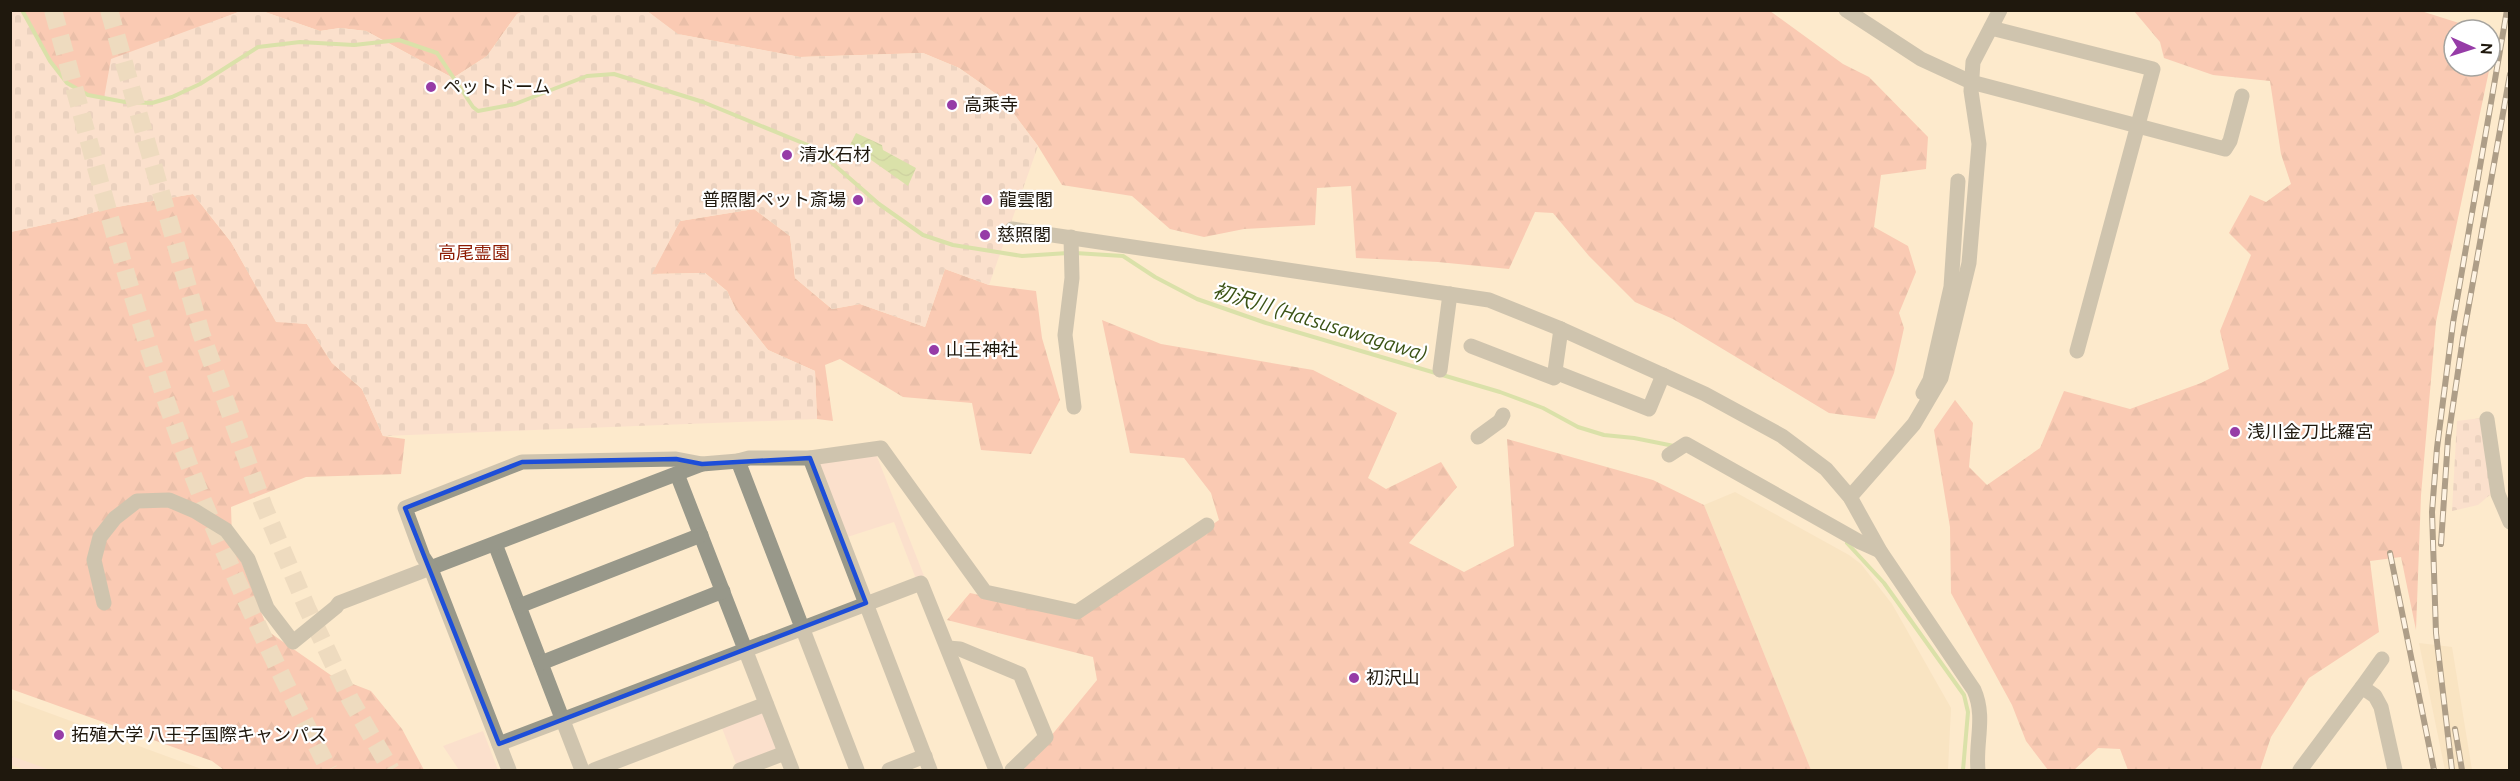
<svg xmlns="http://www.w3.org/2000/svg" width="2520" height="781" viewBox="0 0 2520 781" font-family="Ubuntu,'Noto Sans JP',sans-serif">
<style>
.built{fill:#f3ddb7}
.grass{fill:url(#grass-tufts)}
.forest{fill:url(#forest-firs)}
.cemetery{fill:url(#cemetery-stones)}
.park{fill:#f9d5cd}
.water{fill:url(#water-waves)}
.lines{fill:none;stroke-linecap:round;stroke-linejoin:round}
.stream{stroke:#b0d77f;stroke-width:4}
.highway-tunnel{stroke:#dccaaf;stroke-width:18;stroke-dasharray:18 9;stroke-linecap:butt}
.minor{stroke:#98988a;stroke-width:15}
.rail-casing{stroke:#4e4435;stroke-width:6}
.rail{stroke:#fff;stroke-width:4;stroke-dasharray:11;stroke-linecap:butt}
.marked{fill:none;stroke:#1d4ed8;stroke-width:4.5;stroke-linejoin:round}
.poi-dot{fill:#963ca7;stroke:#fff;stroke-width:2}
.labels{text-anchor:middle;stroke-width:4.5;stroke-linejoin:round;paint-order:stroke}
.poi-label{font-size:18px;fill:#1f180d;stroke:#fff;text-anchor:start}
.park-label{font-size:18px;fill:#8d1a03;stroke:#fff}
.water-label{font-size:20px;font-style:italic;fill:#3a5214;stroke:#fff}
</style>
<defs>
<pattern id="grass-tufts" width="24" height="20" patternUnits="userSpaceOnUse" patternTransform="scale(1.5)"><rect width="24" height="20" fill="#f9d5cd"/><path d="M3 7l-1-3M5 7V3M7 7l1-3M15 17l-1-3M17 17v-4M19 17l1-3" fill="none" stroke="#d5b6af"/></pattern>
<pattern id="forest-firs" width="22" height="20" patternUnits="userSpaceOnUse" patternTransform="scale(1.5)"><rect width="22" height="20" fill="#f5a594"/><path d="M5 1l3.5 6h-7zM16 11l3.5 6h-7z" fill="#d28d7e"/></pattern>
<pattern id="cemetery-stones" width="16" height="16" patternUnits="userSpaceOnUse" patternTransform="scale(1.5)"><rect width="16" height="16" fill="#f9d5cd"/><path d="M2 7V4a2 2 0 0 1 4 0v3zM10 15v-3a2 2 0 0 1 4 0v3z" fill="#d5b6af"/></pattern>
<pattern id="water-waves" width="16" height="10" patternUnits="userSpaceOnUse" patternTransform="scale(1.5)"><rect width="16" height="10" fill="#b0d77f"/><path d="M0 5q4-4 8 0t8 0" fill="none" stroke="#97b86d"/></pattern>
</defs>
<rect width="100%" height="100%" fill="#fdeacc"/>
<!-- built -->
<g class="built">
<polygon points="1735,492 1849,555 1861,564 1892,604 1951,708 1948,770 1811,770 1704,505"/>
<polygon points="2419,643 2452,647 2472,770 2445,770"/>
<polygon points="11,699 204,770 11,770"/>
</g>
<!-- grass -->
<polygon class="grass" points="10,756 11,756 50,770 27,770 11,765"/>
<!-- forest -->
<g class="forest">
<path d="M23 11H241L180 35 105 98C99 97 92 97 86 95 58 86 36 35 23 11Z"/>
<polygon points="262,11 526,11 517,14 487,56 453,78 366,31 340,28 320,31"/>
<polygon points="647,11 1770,11 1843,64 1869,77 1928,137 1926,169 1881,175 1874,227 1908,246 1916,272 1899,313 1904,328 1894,373 1875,419 1829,413 1673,319 1635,302 1589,256 1553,213 1535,212 1509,269 1438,262 1356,258 1351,186 1317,188 1315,225 1244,229 1204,237 1170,229 1132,196 1062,185 1038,146 1002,98 959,68 923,53 800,57 677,34"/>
<polygon points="2134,11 2421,11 2459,23 2469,30 2454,30 2454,66 2490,66 2436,322 2421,495 2416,630 2401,557 2370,561 2379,632 2309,678 2271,737 2260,770 2128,770 2120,749 2098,748 2074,770 2048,770 2026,741 2012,705 1951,593 1950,527 1934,430 1955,400 1973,423 1969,467 1987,485 2040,448 2064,391 2130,409 2201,383 2229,369 2220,331 2251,255 2229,233 2250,195 2266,202 2291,184 2281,154 2270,81 2213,75 2164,58 2160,42"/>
<polygon points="193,194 231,242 276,321 307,324 332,363 362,389 383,436 405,439 401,474 306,477 231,507 232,538 269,632 332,676 371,691 402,729 424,770 224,770 212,761 11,689 10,232 71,219 105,209"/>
<polygon points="754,209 790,236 795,278 832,309 860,304 925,327 945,269 989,285 1036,291 1042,338 1060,400 1031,454 981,450 972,403 903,397 840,359 825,365 833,421 817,419 815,371 768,350 736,310 727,291 705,273 651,274 680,221"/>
<polygon points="1102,320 1161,344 1313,370 1397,413 1368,478 1386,489 1441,462 1457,487 1409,543 1464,572 1514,546 1507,439 1653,480 1704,505 1811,770 1023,770 1097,680 1093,657 947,620 970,593 1079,616 1219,520 1211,493 1184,458 1130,453"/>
</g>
<!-- cemetery -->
<g class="cemetery">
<path d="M526 10 647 11 678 34 800 57 923 53 959 68 1002 98 1038 146 989 285 945 269 925 327 860 304 832 309 795 278 790 236 754 209 680 221 652 274 705 273 727 291 736 310 768 350 815 371 817 419 383 436 362 389 332 363 307 324 276 322 231 242 193 194 105 209 71 219 11 232V11H23C36 35 58 86 86 95 91 97 98 97 104 98L111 59 241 11H262L320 31 340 28 366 31 453 78 487 56 517 14Z"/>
<polygon points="2481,418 2491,494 2478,505 2452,511 2457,421"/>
</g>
<!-- park -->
<g class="park">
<polygon points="874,449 926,581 918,584 894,522 841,539 810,458"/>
<polygon points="763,712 779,753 738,769 722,728"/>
<polygon points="483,731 498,770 459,770 443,746"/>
</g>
<!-- water -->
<polygon class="water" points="856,133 882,145 883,150 916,168 908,186 850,145"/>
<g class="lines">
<!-- stream -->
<g class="stream">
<polyline points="22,10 50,61 67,83 88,95 125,102 152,103 172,97 200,84 258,47 300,42 354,45 399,40 437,53 473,107 478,111 515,104 587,76 614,74 703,102 815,148 879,204 923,235 953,245 1022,256 1068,253"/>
<polyline points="1075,253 1123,256 1155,277 1197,299 1266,323 1500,392 1543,408 1578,427 1604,435 1634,438 1674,446"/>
<polyline points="1847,543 1884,583 1964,695 1968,712 1963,770"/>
</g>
<!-- highway-tunnel -->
<g class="highway-tunnel">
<path d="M53 10C92 151 128 294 177 432 218 548 273 660 329 770"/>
<polyline points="109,10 201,333 264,507 307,608 350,699 391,770"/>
</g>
<!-- minor -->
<g class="minor">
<polyline points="1846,10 1921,59 1971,82 2225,149 2230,141 2242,96"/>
<polyline points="1991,28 2153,69 2077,351"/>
<path d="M1012 229 1489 300 1561 329 1705 394 1782 436 1826 469 1850 497 1880 551 1974 690C1986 717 1975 743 1978 770"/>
<polyline points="1071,237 1072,278 1065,335 1074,407"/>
<polyline points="1471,346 1554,378 1561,329"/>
<polyline points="1440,370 1450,294"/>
<polyline points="1555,372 1649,409 1663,375"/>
<polyline points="1923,393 1930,380 1951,287 1958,181"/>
<polyline points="2487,419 2498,494 2510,522"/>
<polyline points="1478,437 1500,421 1503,415"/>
<polyline points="1669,455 1686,444 1860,542 1880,551"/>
<polyline points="810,458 930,770"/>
<polyline points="738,461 749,458 810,458 881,448 985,592 1077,612 1207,525"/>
<polyline points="677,474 792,770"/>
<polyline points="1850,497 1914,424 1941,378 1969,263 1979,144 1971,91 1973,62 2000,10"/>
<polyline points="495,544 582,770"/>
<polyline points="104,603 94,560 100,537 115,518 137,501 169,500 195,511 226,530 248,559 267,608 293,642 336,607 339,603 702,464 738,461 857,770"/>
<polyline points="519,606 701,535"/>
<polyline points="948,648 960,649 1020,674 1046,737 1012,770"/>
<polyline points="541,663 723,591"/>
<polyline points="2362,687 2382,659"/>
<polyline points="499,744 921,583 996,770"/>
<polyline points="509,770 431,569 423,557 405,508 522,462 676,459 702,464"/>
<polyline points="594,770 766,704"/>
<polyline points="740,770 785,753"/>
<polyline points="889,770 925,756"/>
<polyline points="2300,770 2362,687 2375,696 2381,707 2395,770"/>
</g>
<defs>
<g id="rail">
<polyline points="2441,544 2448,439 2463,338 2510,74"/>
<polyline points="2390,553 2434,770"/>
<polyline points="2455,729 2462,770"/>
<polyline points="2452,770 2436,633 2432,512 2437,448 2453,323 2507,10"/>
</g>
</defs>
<!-- rail casing -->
<use href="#rail" class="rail-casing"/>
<!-- rail -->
<use href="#rail" class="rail"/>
</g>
<!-- marked area -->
<path d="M0 0H2520V781H0ZM810 458 866 603 499 744 405 508 522 462 676 459 702 464Z" fill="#fdeacc" fill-opacity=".55" fill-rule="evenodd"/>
<path class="marked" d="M810 458 866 603 499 744 405 508 522 462 676 459 702 464Z"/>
<!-- markers -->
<g class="poi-dot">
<circle cx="431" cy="87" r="6"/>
<circle cx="952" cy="105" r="6"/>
<circle cx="787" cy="155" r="6"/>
<circle cx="858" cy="200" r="6"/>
<circle cx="987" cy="200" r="6"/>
<circle cx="985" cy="235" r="6"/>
<circle cx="934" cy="350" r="6"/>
<circle cx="2235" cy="432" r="6"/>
<circle cx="1354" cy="678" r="6"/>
<circle cx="59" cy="735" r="6"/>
</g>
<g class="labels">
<!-- poi labels -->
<g class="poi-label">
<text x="443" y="93">ペットドーム</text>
<text x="964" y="111">高乘寺</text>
<text x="799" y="161">清水石材</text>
<text x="846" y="206" text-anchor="end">普照閣ペット斎場</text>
<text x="999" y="206">龍雲閣</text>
<text x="997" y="241">慈照閣</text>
<text x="946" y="356">山王神社</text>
<text x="2247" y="438">浅川金刀比羅宮</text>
<text x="1366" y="684">初沢山</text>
<text x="71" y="741">拓殖大学 八王子国際キャンパス</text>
</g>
<!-- park labels -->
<g class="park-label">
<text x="474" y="259">高尾霊園</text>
</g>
<!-- water labels -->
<g class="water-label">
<text transform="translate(1320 322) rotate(17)" y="7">初沢川 (Hatsusawagawa)</text>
</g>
</g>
<!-- border -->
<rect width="2520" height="781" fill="none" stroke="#1f180d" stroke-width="24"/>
<!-- north arrow -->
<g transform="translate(2472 48) rotate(93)"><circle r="28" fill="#ffffff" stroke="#a5a39e" stroke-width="1.5"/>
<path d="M0-4.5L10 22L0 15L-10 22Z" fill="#963ca7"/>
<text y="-9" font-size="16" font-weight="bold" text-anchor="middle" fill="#1f180d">N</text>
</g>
</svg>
